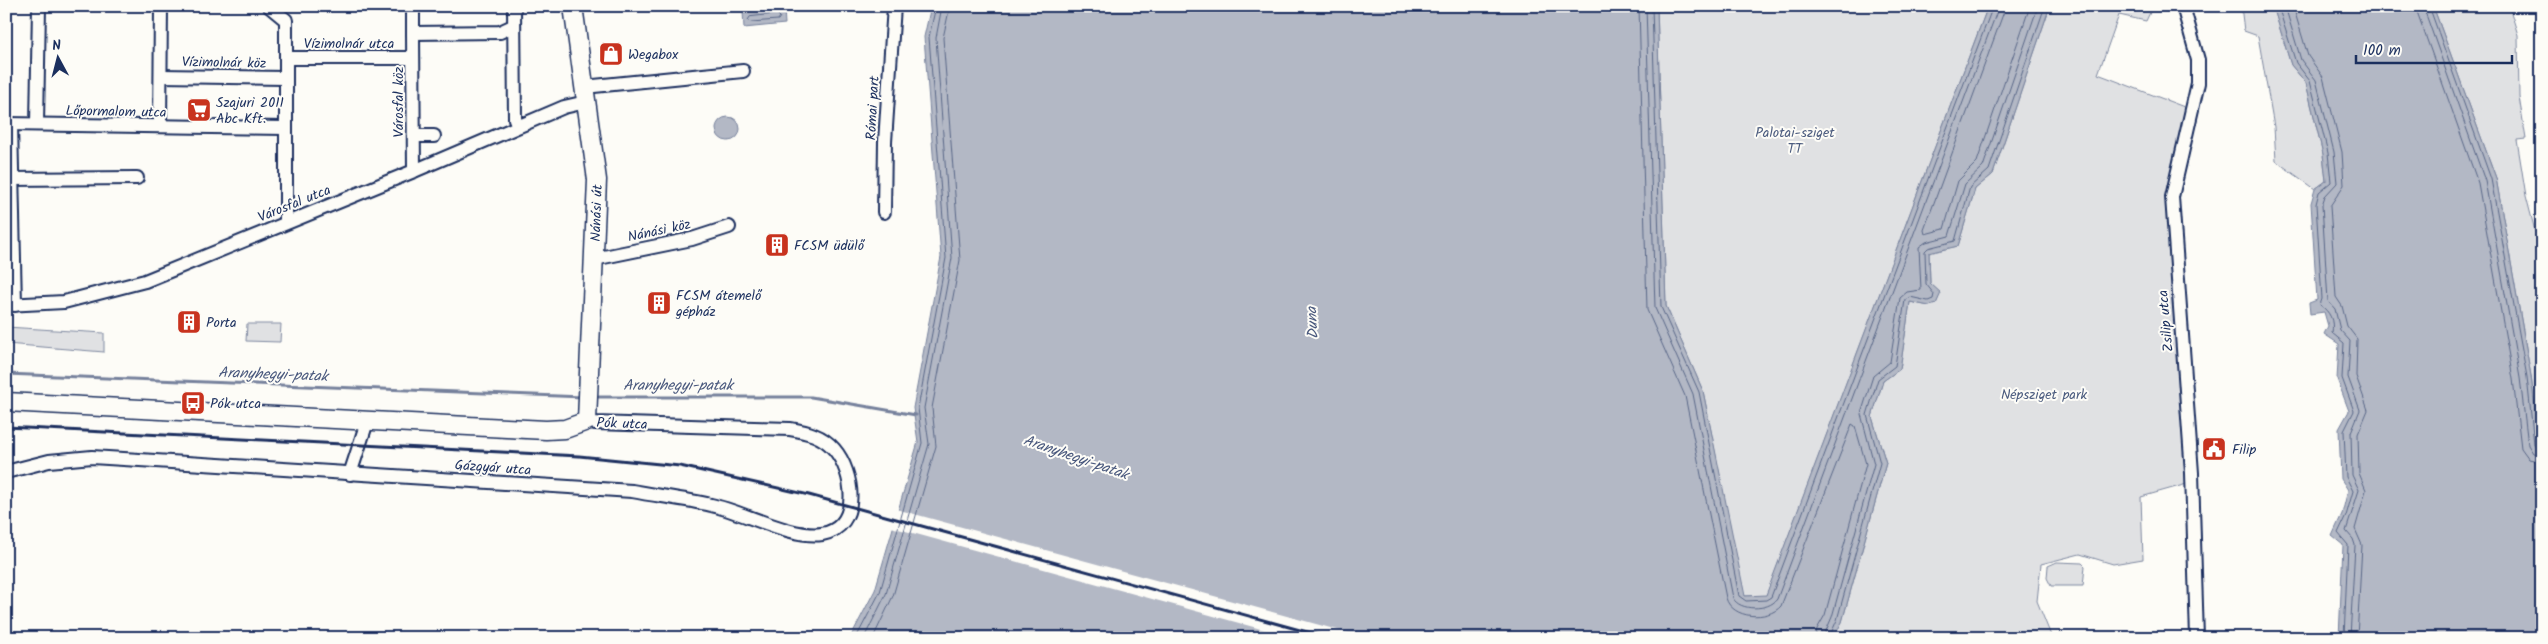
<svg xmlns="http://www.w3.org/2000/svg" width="2548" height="644" viewBox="0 0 2548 644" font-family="Kalam,sans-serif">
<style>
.green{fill:#e0e1e3;stroke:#7e88a0}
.water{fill:#b3b8c5;stroke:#76819c}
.pier{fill:#fdfcf7}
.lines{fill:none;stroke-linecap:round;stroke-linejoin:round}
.shore{stroke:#586687;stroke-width:1}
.stream{stroke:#76819c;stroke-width:3}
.street-casing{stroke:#1b2f5e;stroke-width:16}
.secondary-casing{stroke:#1b2f5e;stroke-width:21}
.street{stroke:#fdfcf7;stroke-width:12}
.secondary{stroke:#fdfcf7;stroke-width:18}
.rail{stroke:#1b2f5e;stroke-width:3}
.labels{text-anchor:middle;stroke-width:4;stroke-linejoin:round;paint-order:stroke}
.street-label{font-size:14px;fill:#1b2f5e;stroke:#fdfcf7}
.poi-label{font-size:14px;fill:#1b2f5e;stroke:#fdfcf7;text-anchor:start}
.park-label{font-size:14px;fill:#4c5c7f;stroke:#fdfcf7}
.water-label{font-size:15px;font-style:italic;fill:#49587d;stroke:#fdfcf7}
</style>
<rect width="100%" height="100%" fill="#fdfcf7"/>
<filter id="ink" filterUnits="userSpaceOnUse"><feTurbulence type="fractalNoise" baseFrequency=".02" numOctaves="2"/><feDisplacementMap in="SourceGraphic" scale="10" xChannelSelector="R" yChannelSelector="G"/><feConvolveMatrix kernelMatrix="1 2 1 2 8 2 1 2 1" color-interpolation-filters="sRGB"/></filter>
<g filter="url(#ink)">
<!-- green -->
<g class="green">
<polygon points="1657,6 1988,6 1766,596 1744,596 1703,391 1666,306"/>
<polygon points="2050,6 2153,6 2146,21 2119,15 2098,74 2192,110 2172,197 2187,484 2141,497 2143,559 2113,564 2080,554 2041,564 2037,601 2052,638 1833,638 1842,622 1886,463 1872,417 1883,381 1900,369 1910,302 1929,306 1936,304 1940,293 1930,283 1929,252 1958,246 1975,189 1993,174"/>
<polygon points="2241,6 2273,6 2291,65 2306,83 2323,154 2326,181 2315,189 2276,161 2274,127 2258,36 2244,31"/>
<polygon points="2433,6 2509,6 2518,35 2519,97 2526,139 2517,140 2526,196 2542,258 2542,464 2531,376 2496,178"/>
<polygon points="247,324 281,324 280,342 246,341"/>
<polygon points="6,327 104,333 104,352 6,344"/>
<polygon points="2057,562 2082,563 2085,566 2083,586 2051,586 2047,578 2048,566"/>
</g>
<!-- water -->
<g class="water">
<polygon points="931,6 1657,6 1666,306 1703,391 1745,596 1766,595 1988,6 2050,6 1993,174 1975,189 1958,246 1929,253 1930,283 1941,293 1936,304 1929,306 1910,302 1900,369 1883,381 1872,417 1886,463 1842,622 1833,638 850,638 875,590 918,442 913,408 941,257 924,37"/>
<polygon points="2273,6 2433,6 2496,178 2531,376 2542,464 2542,638 2339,638 2343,545 2332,536 2342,514 2348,490 2341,479 2339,429 2349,411 2337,379 2339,344 2324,334 2328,326 2324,312 2310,314 2309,303 2317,300 2311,203 2315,189 2326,181 2323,154 2306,83 2291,65"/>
<polygon points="784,9 785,24 744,28 743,12"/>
<circle cx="728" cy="129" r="12"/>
</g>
<!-- pier -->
<polygon class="pier" points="896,509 1367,638 1293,638 891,527"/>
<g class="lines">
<!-- shore -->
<g class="shore">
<path d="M1639 6 1647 310 1685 396 1726 598C1732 619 1768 621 1781 606L1852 424 1855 426 1866 464 1825 615 1817 629 1815 638"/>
<path d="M1646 6 1655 308 1693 394 1733 598C1739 611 1769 611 1777 599L1999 6"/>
<polyline points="1652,6 1661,307 1699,392 1739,596 1746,601 1766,600 1771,597 1993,6"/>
<polyline points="2006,6 1924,230 1925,234 1944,229 1958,181 1977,162 2030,6"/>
<path d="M2278 6 2296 63 2310 81 2328 153 2331 182 2319 192 2316 204 2322 299 2320 305C2330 312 2334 320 2332 333L2344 343 2342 378 2354 411 2344 431 2346 477 2353 491 2346 516 2338 533 2348 545 2344 638"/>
<polyline points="2285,6 2301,60 2316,80 2334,152 2337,183 2325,196 2322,205 2328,301 2335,309 2340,330 2350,341 2348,377 2360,410 2351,432 2352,475 2359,490 2346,531 2353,539 2355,545 2350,638"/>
<polyline points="2293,6 2308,56 2323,77 2342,152 2344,185 2330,206 2336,297 2342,306 2347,326 2357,339 2356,376 2368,410 2358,434 2359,473 2366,490 2355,529 2362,545 2357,638"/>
<polyline points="2415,6 2478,183 2513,379 2521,448 2529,459 2542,462"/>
<polyline points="2423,6 2485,181 2520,378 2528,445 2533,453 2542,455"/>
<polyline points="2429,6 2491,179 2527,377 2534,444 2537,448 2542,449"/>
<polygon points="777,14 780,17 778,20 751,22 748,20 750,17"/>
<polyline points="856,638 880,592 922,443 918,408 946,258 929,37 936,6"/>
<polyline points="864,638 886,594 929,444 924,408 952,258 936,38 942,6"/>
<polyline points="873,638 893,596 936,446 932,408 960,260 943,38 950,6"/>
<polyline points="1823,638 1832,617 1874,464 1861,414 1873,376 1890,362 1900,298 1907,292 1921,290 1919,247 1926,242 1949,236 1965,184 1983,167 2038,6"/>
<polyline points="1829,638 1837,620 1880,463 1867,415 1878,379 1895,366 1905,300 1910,297 1928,301 1933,299 1934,294 1926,284 1925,251 1928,248 1955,241 1970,187 1989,170 2045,6"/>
</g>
<!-- stream -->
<g class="stream">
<polyline points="6,374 583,397"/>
<polyline points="594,397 811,397 916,415"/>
</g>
<defs>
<g id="street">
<polyline points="269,6 286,20 286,222"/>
<polyline points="413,6 413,33 500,32 513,26"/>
<polyline points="514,6 515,119 518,126"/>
<polyline points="2183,6 2198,60 2198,83 2172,197 2192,473 2197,638"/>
<polyline points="413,33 414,171"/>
<polyline points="286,58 413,58"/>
<polyline points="161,76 286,78"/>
<polyline points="584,87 743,71"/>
<polyline points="6,124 286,128"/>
<polyline points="11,124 15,305"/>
<polyline points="37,124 39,6"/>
<polyline points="160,126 161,6"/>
<polyline points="414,136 434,136"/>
<polyline points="6,179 137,178"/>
<polyline points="884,212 885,142 894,6"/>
<polyline points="594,259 692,239 729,227"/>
<polyline points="6,305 64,302 145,281 414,171 564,107 586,102"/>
<path d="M6 472 49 461 92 457 632 491C658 496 685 499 711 505 741 511 793 539 822 534 862 527 854 472 834 449 822 435 807 432 790 429L595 423 587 421"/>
<polyline points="350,474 367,422"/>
</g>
<polyline id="secondary" points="6,402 546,430 565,429 587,421 597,180 573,6"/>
</defs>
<!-- street casing -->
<use href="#street" class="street-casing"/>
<!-- secondary casing -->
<use href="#secondary" class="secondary-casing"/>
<!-- street -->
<use href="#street" class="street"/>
<!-- secondary -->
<use href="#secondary" class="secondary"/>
<!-- rail -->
<polyline class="rail" points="6,427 579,456 680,466 809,495 1329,638"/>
</g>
</g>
<!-- icons -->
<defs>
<symbol id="shop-square" viewBox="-11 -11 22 22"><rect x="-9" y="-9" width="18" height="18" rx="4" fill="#c8321e" stroke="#fdfcf7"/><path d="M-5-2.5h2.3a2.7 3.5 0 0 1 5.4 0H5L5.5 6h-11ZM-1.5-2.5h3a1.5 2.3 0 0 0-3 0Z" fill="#fff"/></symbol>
<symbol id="supermarket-square" viewBox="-11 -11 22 22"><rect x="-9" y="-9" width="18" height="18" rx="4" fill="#c8321e" stroke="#fdfcf7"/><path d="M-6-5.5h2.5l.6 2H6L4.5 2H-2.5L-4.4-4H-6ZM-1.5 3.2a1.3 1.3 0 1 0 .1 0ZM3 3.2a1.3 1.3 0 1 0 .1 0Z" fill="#fff"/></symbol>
<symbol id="building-square" viewBox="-11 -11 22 22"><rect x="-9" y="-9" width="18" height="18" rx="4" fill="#c8321e" stroke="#fdfcf7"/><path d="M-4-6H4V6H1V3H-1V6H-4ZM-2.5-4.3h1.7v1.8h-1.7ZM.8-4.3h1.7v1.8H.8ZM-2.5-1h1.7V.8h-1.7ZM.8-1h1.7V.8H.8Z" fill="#fff"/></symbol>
<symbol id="bus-square" viewBox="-11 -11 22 22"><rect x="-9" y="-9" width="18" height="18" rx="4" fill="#c8321e" stroke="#fdfcf7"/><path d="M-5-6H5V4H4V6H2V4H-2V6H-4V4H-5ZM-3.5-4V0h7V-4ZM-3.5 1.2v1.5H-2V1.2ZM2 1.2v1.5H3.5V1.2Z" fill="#fff"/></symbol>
<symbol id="civic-square" viewBox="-11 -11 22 22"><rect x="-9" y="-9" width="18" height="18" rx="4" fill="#c8321e" stroke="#fdfcf7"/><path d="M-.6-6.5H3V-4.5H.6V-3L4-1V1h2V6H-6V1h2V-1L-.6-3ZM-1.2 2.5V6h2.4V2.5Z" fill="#fff"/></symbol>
</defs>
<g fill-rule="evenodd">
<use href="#shop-square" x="597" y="40" width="28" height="28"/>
<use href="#supermarket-square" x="185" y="96" width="28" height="28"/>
<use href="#building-square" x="763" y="231" width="28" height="28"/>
<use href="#building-square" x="645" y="289" width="28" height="28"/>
<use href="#building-square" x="175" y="308" width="28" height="28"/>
<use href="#bus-square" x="179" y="389" width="28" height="28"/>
<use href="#civic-square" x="2200" y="435" width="28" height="28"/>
</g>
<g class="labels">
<!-- street labels -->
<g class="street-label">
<text x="349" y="48">Vízimolnár utca</text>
<text transform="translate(224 62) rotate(1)" y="5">Vízimolnár köz</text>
<text transform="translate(398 102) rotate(-90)" y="5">Városfal köz</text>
<text transform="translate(872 108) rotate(-87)" y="5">Római part</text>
<text transform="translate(116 111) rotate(1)" y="5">Lőpormalom utca</text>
<text transform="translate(294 203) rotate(-22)" y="5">Városfal utca</text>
<text transform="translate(596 213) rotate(-88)" y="5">Nánási út</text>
<text transform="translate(659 230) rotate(-12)" y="5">Nánási köz</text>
<text transform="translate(2165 321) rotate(-95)" y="5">Zsilip utca</text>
<text transform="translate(622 423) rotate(2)" y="5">Pók utca</text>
<text transform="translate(493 467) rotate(4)" y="5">Gázgyár utca</text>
</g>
<!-- poi labels -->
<g class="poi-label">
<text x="628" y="59">Wegabox</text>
<text x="216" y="107">Szajuri 2011<tspan x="216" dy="16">Abc Kft.</tspan></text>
<text x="794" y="250">FCSM üdülő</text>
<text x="676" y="300">FCSM átemelő<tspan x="676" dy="16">gépház</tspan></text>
<text x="206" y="327">Porta</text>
<text x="210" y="408">Pók utca</text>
<text x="2232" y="454">Filip</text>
</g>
<!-- park labels -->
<g class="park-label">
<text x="1795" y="137">Palotai-sziget<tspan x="1795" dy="16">TT</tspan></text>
<text x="2044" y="399">Népsziget park</text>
</g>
<!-- water labels -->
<g class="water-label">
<text transform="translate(1312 323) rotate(-93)" y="5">Duna</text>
<text transform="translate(273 374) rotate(2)" y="5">Aranyhegyi-patak</text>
<text x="678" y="390">Aranyhegyi-patak</text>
<text transform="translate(1076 457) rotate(19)" y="5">Aranyhegyi-patak</text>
</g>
</g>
<!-- margin -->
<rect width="2548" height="644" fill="none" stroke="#fdfcf7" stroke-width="25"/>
<rect x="12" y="12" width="2523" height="619" fill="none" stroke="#1b2f5e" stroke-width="2" filter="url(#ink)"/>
<!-- north arrow -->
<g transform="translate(58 58) rotate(353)" stroke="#fdfcf7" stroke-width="4" paint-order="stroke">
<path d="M0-4L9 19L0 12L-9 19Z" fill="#1b2f5e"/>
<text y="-8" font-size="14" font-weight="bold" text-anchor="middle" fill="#1b2f5e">N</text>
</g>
<!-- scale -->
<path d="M2356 55v8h156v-8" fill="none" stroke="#1b2f5e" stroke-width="2.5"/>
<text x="2363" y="55" font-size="15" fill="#1b2f5e" stroke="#fdfcf7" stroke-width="4" paint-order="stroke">100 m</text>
</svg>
